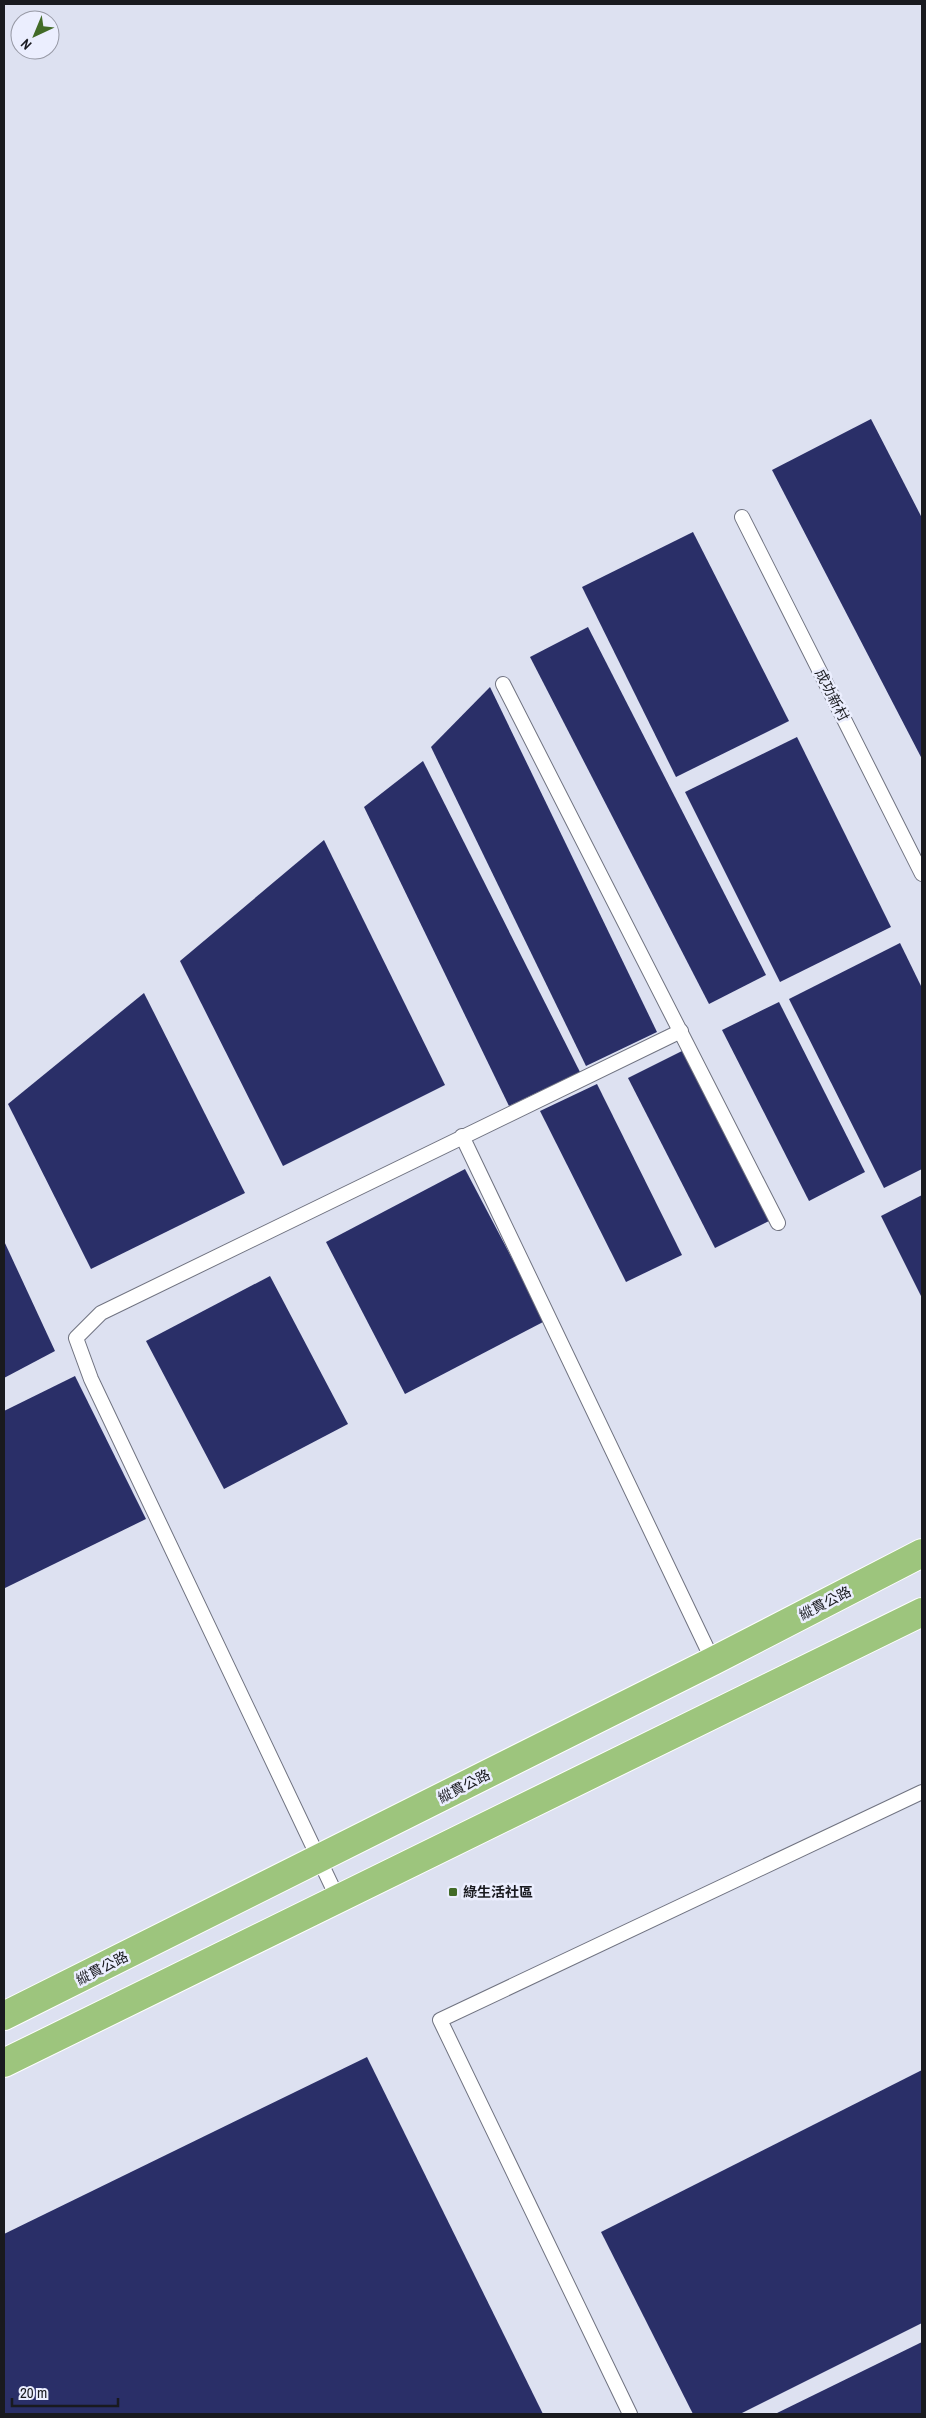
<svg xmlns="http://www.w3.org/2000/svg" width="926" height="2418" viewBox="0 0 926 2418" font-family="'Archivo Narrow','Noto Sans TC',sans-serif">
<style>
.building{fill:#2a2f68}
.lines{fill:none;stroke-linecap:round;stroke-linejoin:round}
.lane-casing{stroke:#707381;stroke-width:16}
.primary-casing{stroke:#fff;stroke-width:30}
.lane{stroke:#fff;stroke-width:14}
.primary{stroke:#9dc57d;stroke-width:28}
.poi-dot{fill:#426b27;stroke:#ebeefe;stroke-width:2}
.labels{text-anchor:middle;stroke-width:5;stroke-linejoin:round;paint-order:stroke}
.street-label{font-size:14px;fill:#191a1f;stroke:#ebeefe}
.poi-label{font-size:14px;font-weight:bold;fill:#191a1f;stroke:#ebeefe;text-anchor:start}
</style>
<rect width="100%" height="100%" fill="#dde1f1"/>
<!-- building -->
<g class="building">
<polygon points="871,419 922,518 922,759 772,470"/>
<polygon points="693,532 789,721 676,777 582,587"/>
<polygon points="588,627 766,975 709,1004 530,657"/>
<polygon points="490,687 657,1032 586,1066 431,747"/>
<polygon points="797,737 891,927 780,982 685,792"/>
<polygon points="423,761 580,1072 509,1106 364,807"/>
<polygon points="324,840 445,1085 283,1166 180,961"/>
<polygon points="900,943 922,988 922,1169 884,1188 789,999"/>
<polygon points="144,993 245,1193 91,1269 8,1104"/>
<polygon points="779,1002 865,1172 809,1201 722,1030"/>
<polygon points="684,1050 771,1220 715,1248 628,1078"/>
<polygon points="597,1084 682,1255 626,1282 540,1111"/>
<polygon points="465,1169 545,1321 405,1394 326,1242"/>
<polygon points="922,1195 922,1298 881,1216"/>
<polygon points="4,1241 55,1351 4,1378"/>
<polygon points="270,1276 348,1424 224,1489 146,1341"/>
<polygon points="75,1376 146,1519 5,1588 4,1411"/>
<polygon points="367,2057 543,2414 4,2414 4,2234"/>
<polygon points="922,2070 922,2323 740,2414 693,2414 601,2232"/>
<polygon points="922,2342 922,2414 775,2414"/>
</g>
<g class="lines">
<defs>
<g id="lane">
<polyline points="742,517 922,874"/>
<polyline points="503,684 778,1223"/>
<polyline points="462,1136 713,1661"/>
<polyline points="338,1899 91,1379 76,1338 101,1313 681,1031"/>
<polyline points="630,2414 440,2020 922,1792"/>
</g>
<g id="primary">
<polyline points="4,2016 713,1661 922,1553"/>
<polyline points="4,2063 922,1612"/>
</g>
</defs>
<!-- lane casing -->
<use href="#lane" class="lane-casing"/>
<!-- primary casing -->
<use href="#primary" class="primary-casing"/>
<!-- lane -->
<use href="#lane" class="lane"/>
<!-- primary -->
<use href="#primary" class="primary"/>
</g>
<!-- markers -->
<rect class="poi-dot" x="448" y="1887" width="10" height="10" rx="2.5"/>
<g class="labels">
<!-- street labels -->
<g class="street-label">
<text transform="translate(832 695) rotate(63)" y="5">成功新村</text>
<text transform="translate(825 1603) rotate(-27)" y="5">縱貫公路</text>
<text transform="translate(464 1786) rotate(-27)" y="5">縱貫公路</text>
<text transform="translate(102 1968) rotate(-27)" y="5">縱貫公路</text>
</g>
<!-- poi labels -->
<g class="poi-label">
<text x="463" y="1897">綠生活社區</text>
</g>
</g>
<!-- border -->
<rect width="926" height="2418" fill="none" stroke="#191a1f" stroke-width="10"/>
<!-- north arrow -->
<g transform="translate(35 35) rotate(224)"><circle r="24" fill="#ebeefe" stroke="#9799a5"/>
<path d="M0-4L9 19L0 12L-9 19Z" fill="#426b27"/>
<text y="-8" font-size="14" font-weight="bold" text-anchor="middle" fill="#191a1f">N</text>
</g>
<!-- scale -->
<path d="M12 2398v8h106v-8" fill="none" stroke="#191a1f" stroke-width="2.5"/>
<text x="20" y="2398" font-size="15" fill="#191a1f" stroke="#ebeefe" stroke-width="4" paint-order="stroke">20 m</text>
</svg>
